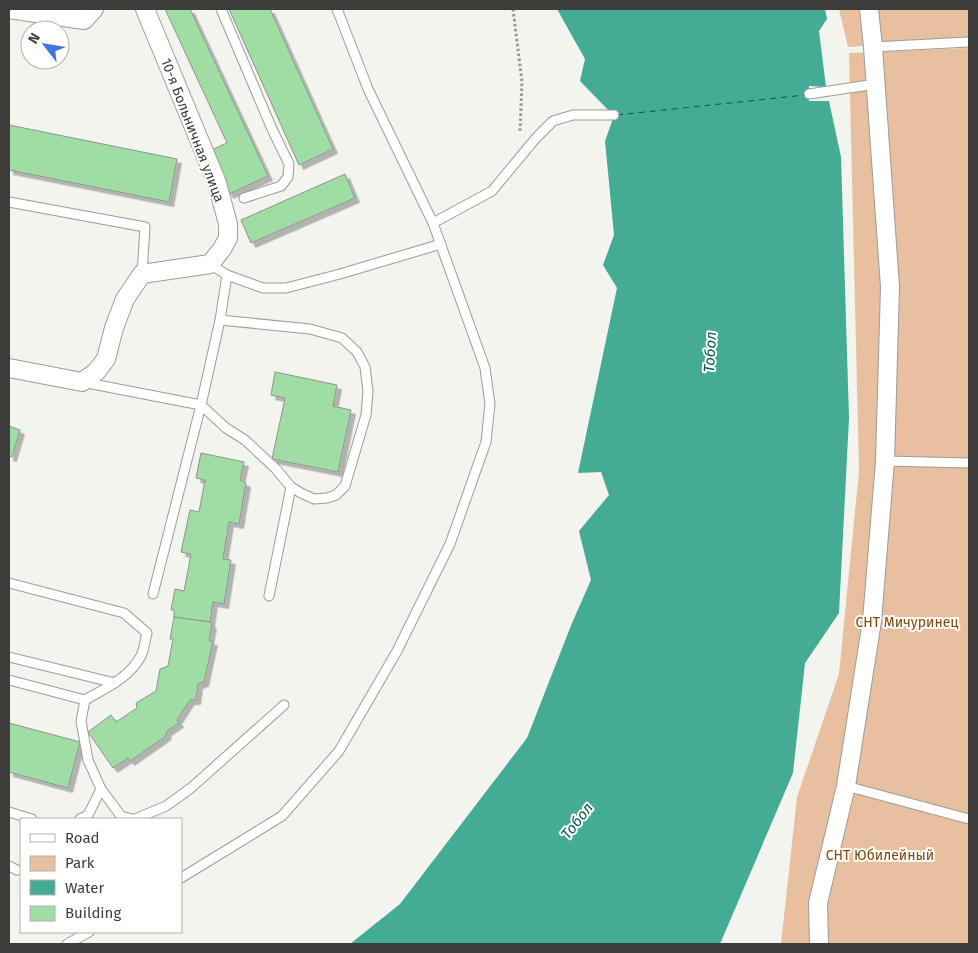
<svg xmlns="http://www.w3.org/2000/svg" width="978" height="953" viewBox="0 0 978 953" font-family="'Fira Sans',sans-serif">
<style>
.green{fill:#e8bf9f}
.water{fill:#44ab94}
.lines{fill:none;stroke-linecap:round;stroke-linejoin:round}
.ferry{stroke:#035c4d;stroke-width:1;stroke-dasharray:6 5;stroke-linecap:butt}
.building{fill:#9fdda4;stroke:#8e938e;filter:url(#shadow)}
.lane-casing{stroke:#9c9d98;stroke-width:11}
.street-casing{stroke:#9c9d98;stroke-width:20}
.path{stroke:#979793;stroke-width:3;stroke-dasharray:2.5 2.5;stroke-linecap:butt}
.lane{stroke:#fff;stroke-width:9}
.street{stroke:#fff;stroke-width:18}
.labels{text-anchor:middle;stroke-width:4;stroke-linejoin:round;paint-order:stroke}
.street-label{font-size:14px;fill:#3c3c3a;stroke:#fffffe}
.park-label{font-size:14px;fill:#824709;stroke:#fffffe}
.water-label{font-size:15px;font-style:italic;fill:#035c4d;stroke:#fffffe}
</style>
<defs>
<filter id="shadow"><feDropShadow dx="4.5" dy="4.5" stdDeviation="0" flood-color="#0004"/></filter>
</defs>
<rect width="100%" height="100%" fill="#f3f4ee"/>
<!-- green -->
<g class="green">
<polygon points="839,9 969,9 969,39 848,47"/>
<polygon points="969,48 969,944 781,944 797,797 839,674 859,471 849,53"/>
</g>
<!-- water -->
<polygon class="water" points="557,9 825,9 827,19 819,31 826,87 809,86 809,101 829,101 841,157 849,418 839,613 805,663 793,773 720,944 350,944 400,904 527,738 572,623 591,580 579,531 609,495 601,472 578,473 617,288 603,265 614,235 605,141 614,116 580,81 585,59"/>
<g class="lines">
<!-- ferry -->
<polyline class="ferry" points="617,115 805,95"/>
</g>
<!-- building -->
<g class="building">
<polygon points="165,9 190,9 268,176 229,194 209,151 227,143"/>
<polygon points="229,9 270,9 333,149 299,165"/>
<polygon points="9,125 177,159 169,202 9,170"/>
<polygon points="345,174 355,198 251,243 241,220"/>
<polygon points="275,372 337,385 333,406 351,410 338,472 272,459 285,398 271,395"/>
<polygon points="9,426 20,430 12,457 9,456"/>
<polygon points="201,453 244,462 240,480 246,483 239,524 229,522 223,559 231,560 224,604 213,602 210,622 174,617 174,610 171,610 175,589 184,591 191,554 181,552 190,510 199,512 205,480 196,478"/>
<polygon points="174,617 210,622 212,624 209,641 213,641 204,682 198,684 196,700 190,700 177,720 179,723 167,731 166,736 130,761 128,758 113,768 88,732 111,715 116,722 137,708 136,703 156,691 160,669 168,666 173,639 170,639"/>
<polygon points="9,723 80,742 68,788 9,772"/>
</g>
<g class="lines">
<defs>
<g id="lane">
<polyline points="221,9 272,129 289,164 288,177 281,186 244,198"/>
<polyline points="873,47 969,42"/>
<polyline points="809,94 876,84"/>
<polyline points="9,202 145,227 142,274"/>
<polyline points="433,223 492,191 536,138 553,121 573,115 614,115"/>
<polyline points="210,264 227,275 263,288 286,288 340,274 441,244"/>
<polyline points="220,320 310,329 342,338 357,352 365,367 368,391 366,415 345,486 336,495 327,498 314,499 301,493 291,487 275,468 245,440 226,428 201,405 220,320 227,275"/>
<polyline points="82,382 201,405 153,594"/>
<polyline points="885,461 969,463"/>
<path d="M9 583 124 613 147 633C145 641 144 650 141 656 129 678 106 688 85 700L81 721 88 760 101 789 121 816 132 819"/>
<polyline points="269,596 291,487"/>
<polyline points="9,657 115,683"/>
<polyline points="9,680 85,700"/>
<polyline points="846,786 969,819"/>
<polyline points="9,812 32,819"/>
<polyline points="80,819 88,815 101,789"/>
<polyline points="135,819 166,806 191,788 284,705"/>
<polyline points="9,866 17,870"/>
<polyline points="181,878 282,816 339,751 397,651 450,544 486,442 490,404 485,368 433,223 368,89 337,9"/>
<polyline points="67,944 89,932"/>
</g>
<g id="street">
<polyline points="9,9 84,20 94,9"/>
<polyline points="9,368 82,382 96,372 106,359 114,328 125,299 142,274 210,264 222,249 228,238 228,224 217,183 145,9"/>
<polyline points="819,944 818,903 846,786 872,621 885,461 890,287 873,47 869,9"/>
</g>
</defs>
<!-- lane casing -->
<use href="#lane" class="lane-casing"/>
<!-- street casing -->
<use href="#street" class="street-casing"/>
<!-- path -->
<polyline class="path" points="513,9 522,82 520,132"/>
<!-- lane -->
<use href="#lane" class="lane"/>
<!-- street -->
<use href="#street" class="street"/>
</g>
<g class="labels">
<!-- street labels -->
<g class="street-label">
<text transform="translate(193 130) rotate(69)" y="5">10-я Больничная улица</text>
</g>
<!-- park labels -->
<g class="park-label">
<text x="907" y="627">СНТ Мичуринец</text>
<text x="880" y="860">СНТ Юбилейный</text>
</g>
<!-- water labels -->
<g class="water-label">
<text transform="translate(710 352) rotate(-87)" y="5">Тобол</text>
<text transform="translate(577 821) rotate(-52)" y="5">Тобол</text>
</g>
</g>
<!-- border -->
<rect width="978" height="953" fill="none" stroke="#3c3c3a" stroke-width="20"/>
<!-- legend -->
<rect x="20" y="818" width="162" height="115" fill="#fffffe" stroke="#b1b1b0"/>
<rect x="30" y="834" width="25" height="8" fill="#ffffff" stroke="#b1b1b0"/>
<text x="65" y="843" font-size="15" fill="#3c3c3a">Road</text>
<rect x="30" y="856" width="25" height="15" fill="#e8bf9f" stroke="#b1b1b0"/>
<text x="65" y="868" font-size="15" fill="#3c3c3a">Park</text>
<rect x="30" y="880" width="25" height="15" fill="#44ab94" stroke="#b1b1b0"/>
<text x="65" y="893" font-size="15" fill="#3c3c3a">Water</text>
<rect x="30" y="906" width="25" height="15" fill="#9fdda4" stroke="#b1b1b0"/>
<text x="65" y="918" font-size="15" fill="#3c3c3a">Building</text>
<!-- north arrow -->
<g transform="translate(45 45) rotate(301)"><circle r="24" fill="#fffffe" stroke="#b1b1b0"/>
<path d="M0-4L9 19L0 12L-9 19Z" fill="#4273e4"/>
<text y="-8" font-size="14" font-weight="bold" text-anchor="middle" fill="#3c3c3a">N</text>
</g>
</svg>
